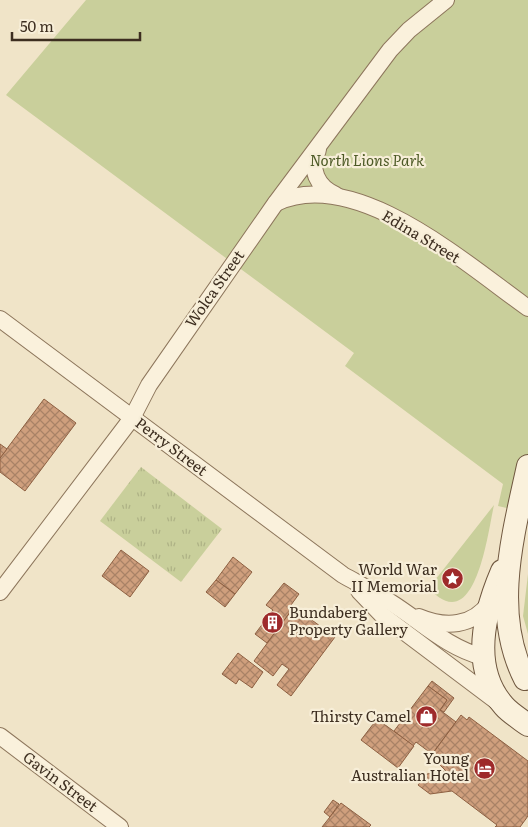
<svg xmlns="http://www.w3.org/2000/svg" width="528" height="827" viewBox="0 0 528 827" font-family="Literata,serif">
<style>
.grass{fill:url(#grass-tufts)}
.park{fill:#c9cf9b}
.building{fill:url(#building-cross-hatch);stroke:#8d5f41}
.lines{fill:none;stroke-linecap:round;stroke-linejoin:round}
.minor-casing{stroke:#8d765c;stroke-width:18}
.secondary-casing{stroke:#6f573f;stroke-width:24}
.minor{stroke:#faf1dc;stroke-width:16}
.secondary{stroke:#faf1dc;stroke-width:22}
.labels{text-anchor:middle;stroke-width:4.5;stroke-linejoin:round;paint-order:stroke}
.park-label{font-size:15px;font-style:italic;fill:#4d5a26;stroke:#f7eed8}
.street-label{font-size:15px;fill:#3d2e20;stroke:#f7eed8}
.poi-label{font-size:15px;fill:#3d2e20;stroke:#f7eed8;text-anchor:end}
</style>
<defs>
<pattern id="grass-tufts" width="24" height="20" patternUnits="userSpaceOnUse" patternTransform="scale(1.25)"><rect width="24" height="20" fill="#c9cf9b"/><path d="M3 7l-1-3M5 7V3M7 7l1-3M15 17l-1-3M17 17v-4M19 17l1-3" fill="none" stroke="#aeb285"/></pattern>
<pattern id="building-cross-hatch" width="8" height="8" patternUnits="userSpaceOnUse" patternTransform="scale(1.25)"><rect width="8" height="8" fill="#cf9f7d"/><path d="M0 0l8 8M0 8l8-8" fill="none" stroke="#a98266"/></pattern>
</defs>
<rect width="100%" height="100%" fill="#f0e4c8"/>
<!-- grass -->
<polygon class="grass" points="141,467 222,529 181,582 100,521"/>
<!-- park -->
<g class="park">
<polygon points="86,0 528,0 528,513 498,506 503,484 345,366 354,353 6,95"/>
<path d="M494 505C489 527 480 602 452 602 443 602 435 594 428 589Z"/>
<polygon points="528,574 528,634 523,616"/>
</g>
<!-- building -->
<g class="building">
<polygon points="44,399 76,423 25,491 0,472 0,458"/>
<polygon points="0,444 7,449 0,458"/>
<polygon points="121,550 149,571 130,597 102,576"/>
<polygon points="233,557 252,572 235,594 216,580"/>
<polygon points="216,580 235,594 225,607 206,592"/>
<polygon points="284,583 299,594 291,605 294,607 267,643 255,634 273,610 266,605"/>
<polygon points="294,607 335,637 291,696 277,685 289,669 282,664 273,676 254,661"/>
<polygon points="238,653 263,672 252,688 239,679 236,684 222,674"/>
<polygon points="432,681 454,698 444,712 440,710 447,700 428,686"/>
<polygon points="428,686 447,700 440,710 456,722 432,754 416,742 413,746 394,731"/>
<polygon points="461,715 467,720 469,717 528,761 528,816 520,827 495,827 497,825 452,791 430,794 418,785 427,774 446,771 431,756"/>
<polygon points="377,719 414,746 398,768 361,740"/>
<polygon points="333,800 339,804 330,817 324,812"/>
<polygon points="341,803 371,825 369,827 322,827"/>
</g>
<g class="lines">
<defs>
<g id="minor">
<path d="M318 150C309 169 317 187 336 195"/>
<path d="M276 203C355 165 466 264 528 308"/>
<path d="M0 319 343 575C359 584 375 592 390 602 422 622 446 647 483 657"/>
<polyline points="359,591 382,615 499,703"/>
<polyline points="0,592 132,418 149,385 275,204 390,50 409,30 446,0"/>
<path d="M419 617C445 628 473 627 490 602"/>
<polyline points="0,736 120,827"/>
</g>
<g id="secondary">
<path d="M502 571C484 613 470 668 504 706 510 713 520 719 528 725"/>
<path d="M525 679C491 613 513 535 528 466"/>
</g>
</defs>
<!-- minor casing -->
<use href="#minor" class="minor-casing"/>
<!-- secondary casing -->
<use href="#secondary" class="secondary-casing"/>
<!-- minor -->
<use href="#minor" class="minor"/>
<!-- secondary -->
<use href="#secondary" class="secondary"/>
</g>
<!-- icons -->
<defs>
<symbol id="sight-disc" viewBox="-11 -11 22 22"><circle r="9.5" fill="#9e2a2b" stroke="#f7eed8"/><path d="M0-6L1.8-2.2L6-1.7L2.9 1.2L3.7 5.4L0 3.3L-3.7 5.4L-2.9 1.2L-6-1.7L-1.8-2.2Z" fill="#fff"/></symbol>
<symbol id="building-disc" viewBox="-11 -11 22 22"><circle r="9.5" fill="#9e2a2b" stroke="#f7eed8"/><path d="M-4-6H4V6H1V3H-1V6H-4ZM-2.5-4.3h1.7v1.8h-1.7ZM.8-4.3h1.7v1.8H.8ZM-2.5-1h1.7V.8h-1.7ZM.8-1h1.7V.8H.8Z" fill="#fff"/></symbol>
<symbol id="shop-disc" viewBox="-11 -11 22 22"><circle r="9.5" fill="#9e2a2b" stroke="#f7eed8"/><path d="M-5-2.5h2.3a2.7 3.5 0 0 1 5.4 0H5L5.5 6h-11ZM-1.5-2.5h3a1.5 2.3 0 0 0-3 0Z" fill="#fff"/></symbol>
<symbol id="hotel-disc" viewBox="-11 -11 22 22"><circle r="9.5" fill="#9e2a2b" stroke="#f7eed8"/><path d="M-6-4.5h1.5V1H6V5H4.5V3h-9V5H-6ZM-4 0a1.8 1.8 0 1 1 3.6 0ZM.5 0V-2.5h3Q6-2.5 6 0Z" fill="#fff"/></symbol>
</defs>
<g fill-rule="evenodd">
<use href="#sight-disc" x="440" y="566" width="25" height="25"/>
<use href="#building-disc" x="260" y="610" width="25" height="25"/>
<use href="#shop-disc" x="414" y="704" width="25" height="25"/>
<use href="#hotel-disc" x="472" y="756" width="25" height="25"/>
</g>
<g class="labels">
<!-- park labels -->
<g class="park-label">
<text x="367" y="166">North Lions Park</text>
</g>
<!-- street labels -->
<g class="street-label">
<text transform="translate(421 237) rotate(31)" y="5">Edina Street</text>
<text transform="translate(215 289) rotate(-55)" y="5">Wolca Street</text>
<text transform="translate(171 447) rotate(37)" y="5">Perry Street</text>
<text transform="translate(60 782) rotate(37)" y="5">Gavin Street</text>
</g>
<!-- poi labels -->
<g class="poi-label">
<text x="437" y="575">World War<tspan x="437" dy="17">II Memorial</tspan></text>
<text x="289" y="618" text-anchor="start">Bundaberg<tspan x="289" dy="17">Property Gallery</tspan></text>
<text x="411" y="722">Thirsty Camel</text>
<text x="469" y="764">Young<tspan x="469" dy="17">Australian Hotel</tspan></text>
</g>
</g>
<!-- scale -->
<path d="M12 32v8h128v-8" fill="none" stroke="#3d2e20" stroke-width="2.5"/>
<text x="20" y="32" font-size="15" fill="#3d2e20" stroke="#f7eed8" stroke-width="4" paint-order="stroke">50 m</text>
</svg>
